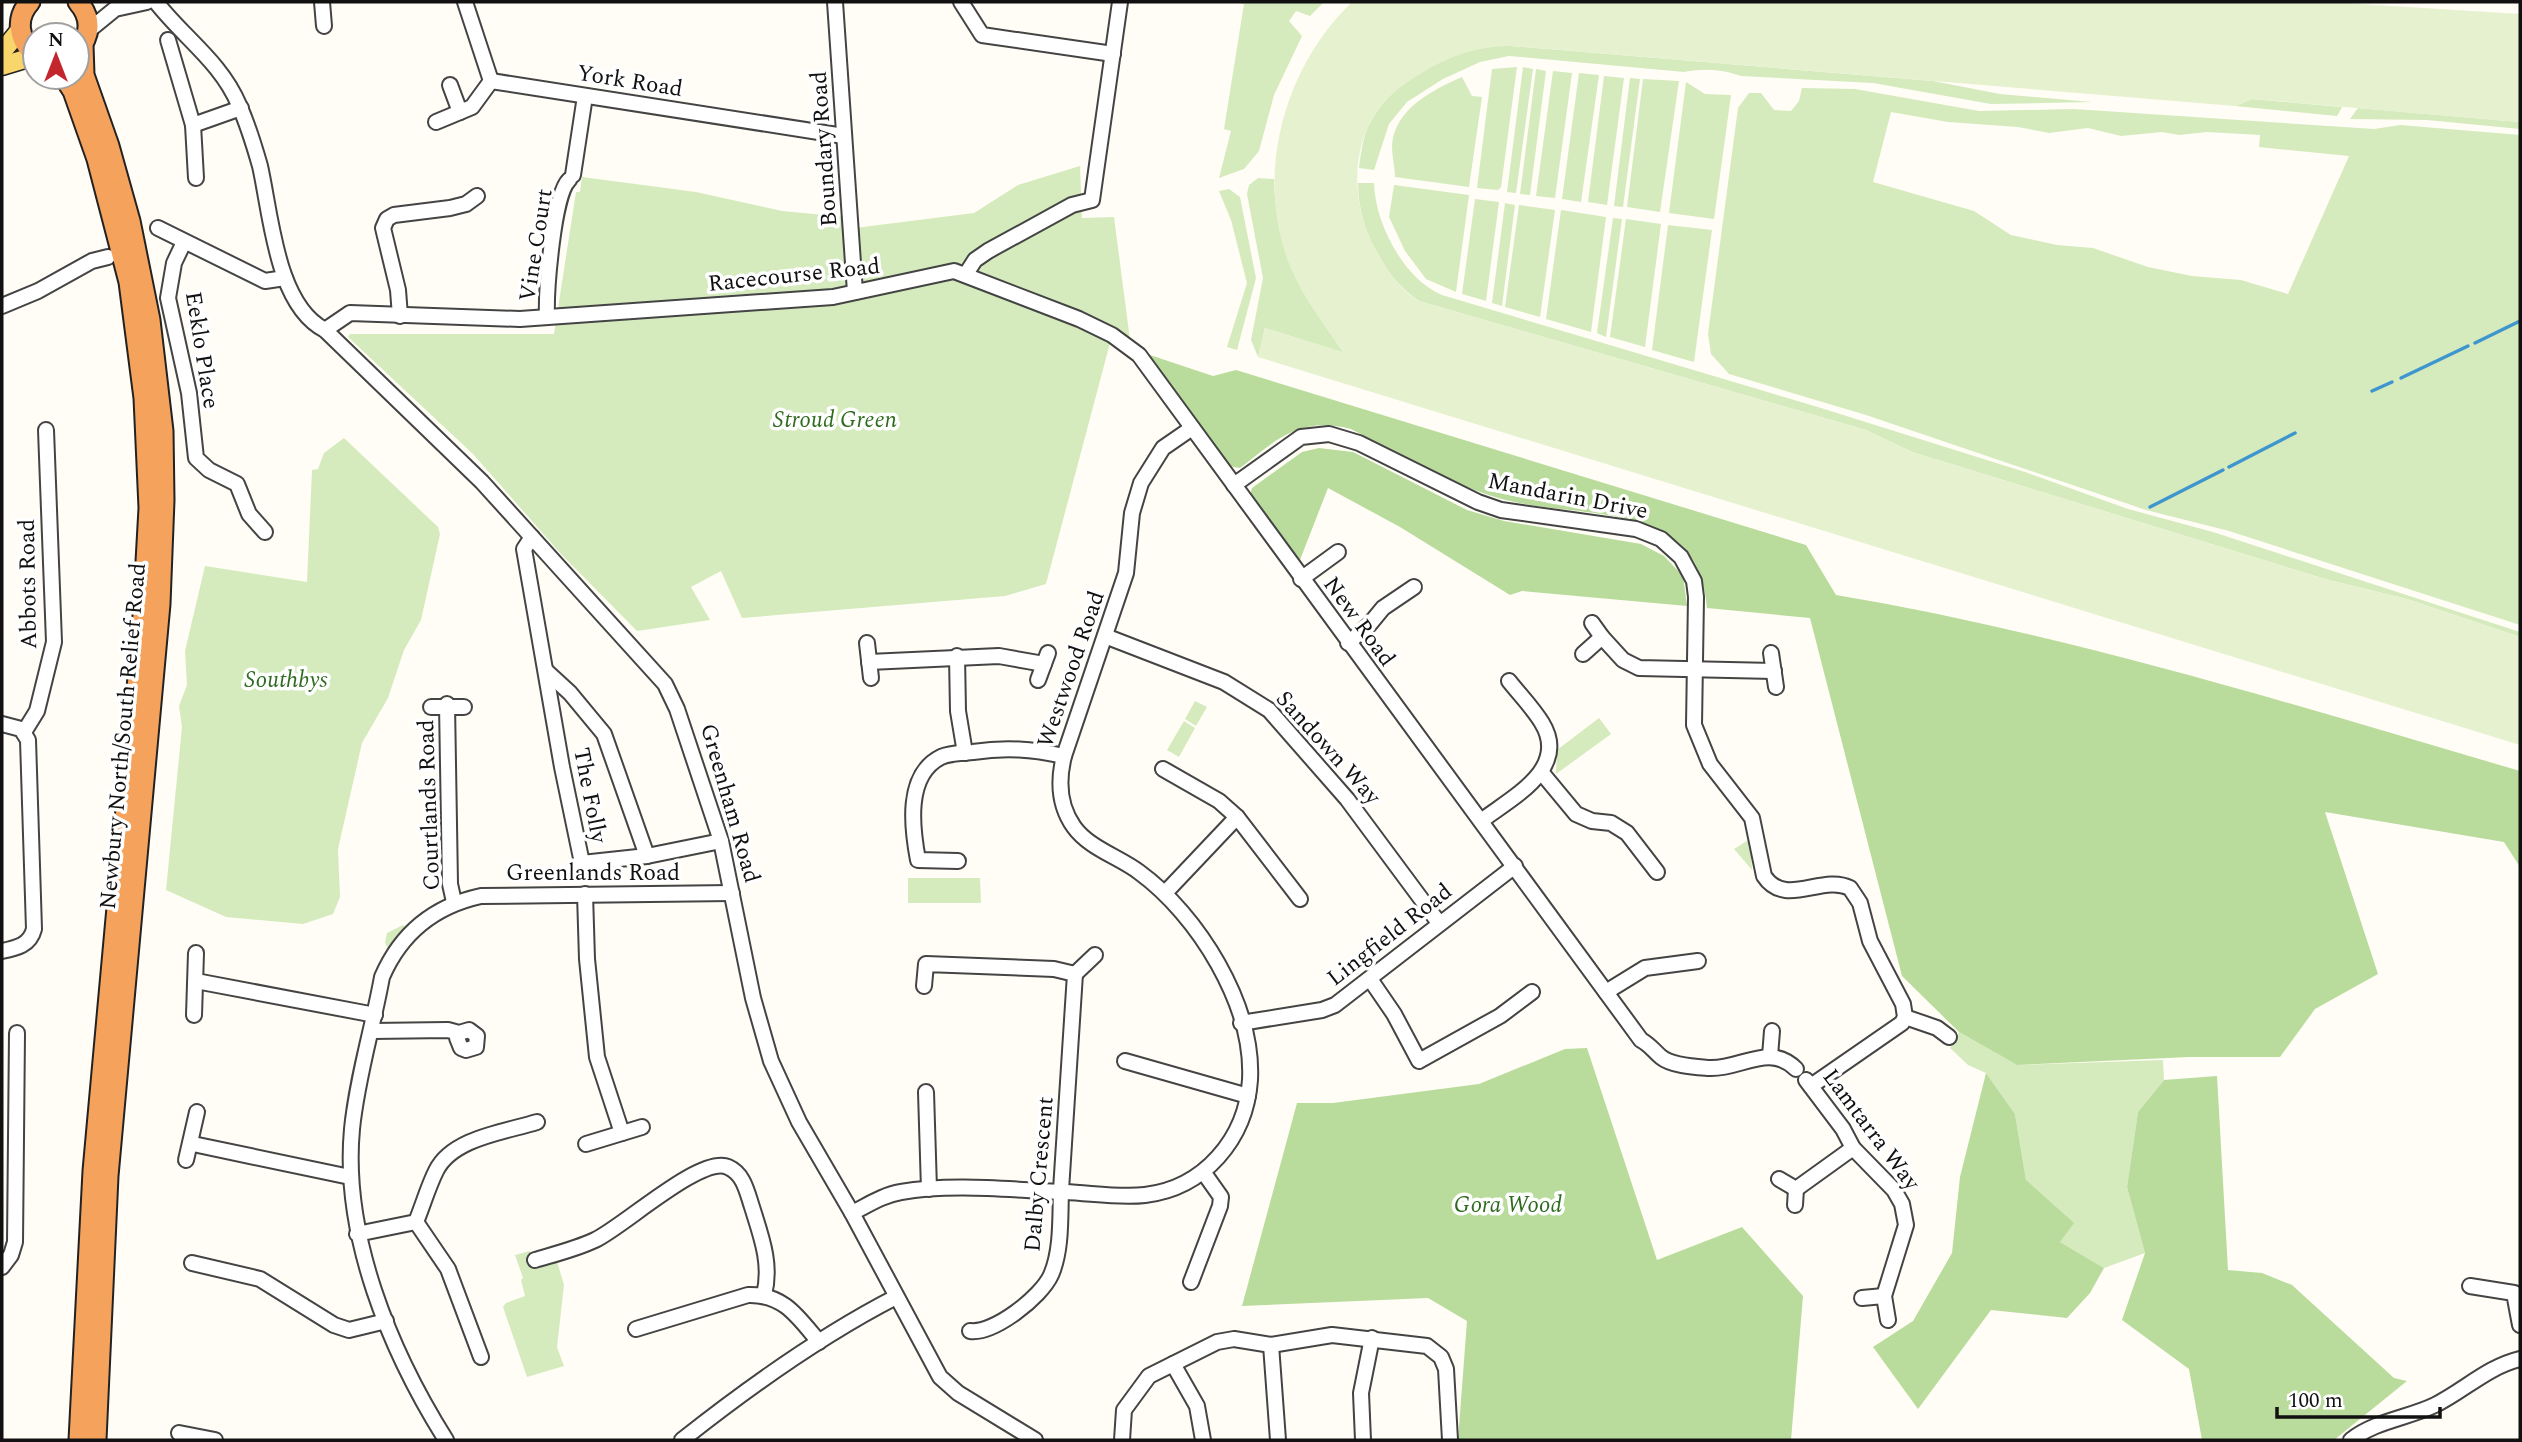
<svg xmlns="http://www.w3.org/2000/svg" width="2522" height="1442" viewBox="0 0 2522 1442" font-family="Spectral,serif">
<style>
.green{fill:#d5ebbd;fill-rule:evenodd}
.forest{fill:#b9dc9c}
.pitch{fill:#e6f2cf}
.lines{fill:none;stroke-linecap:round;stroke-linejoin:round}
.stream{stroke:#3f96cf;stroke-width:3.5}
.minor-casing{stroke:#444;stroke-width:18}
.major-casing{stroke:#222;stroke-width:21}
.highway-casing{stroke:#222;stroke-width:23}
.minor{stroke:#fff;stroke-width:14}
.major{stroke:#f9d66b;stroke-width:18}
.highway{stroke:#f5a25d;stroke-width:19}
.labels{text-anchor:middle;stroke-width:7;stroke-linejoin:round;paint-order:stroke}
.street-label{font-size:23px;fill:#111;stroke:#fff}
.park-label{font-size:23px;font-style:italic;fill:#2f6b1f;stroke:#fff}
</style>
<rect width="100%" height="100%" fill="#fffdf5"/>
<!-- green -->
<g class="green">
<polygon points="1231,2 1324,2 1310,16 1296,11 1289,21 1302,36 1274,95 1259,151 1244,169 1219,178 1231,131 1224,129 1244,4"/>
<path d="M1511 46 1933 81 2000 94 2092 102 1991 104 1873 83 1741 76C1722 69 1705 68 1684 72L1509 56 1480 62 1443 79 1407 102 1389 124 1374 170 1359 168C1361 152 1363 135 1371 121 1396 75 1461 44 1511 46Z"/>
<polygon points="1517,67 1501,187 1498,190 1477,188 1492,69"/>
<polygon points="1523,67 1533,69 1516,193 1507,192"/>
<polygon points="1536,69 1546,71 1530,195 1520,194"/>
<polygon points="1553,71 1572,73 1555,198 1536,196"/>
<polygon points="1579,73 1599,75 1581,202 1562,199"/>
<polygon points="1604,76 1624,78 1607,205 1588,202"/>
<path d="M1462 77 1472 96 1482 97 1469 187 1395 177C1395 165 1390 149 1393 138 1400 106 1435 89 1462 77Z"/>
<polygon points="1630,78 1640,79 1623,207 1614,206"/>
<polygon points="1643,79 1679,81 1660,212 1627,207"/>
<polygon points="1686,82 1705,94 1731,95 1714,219 1669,213"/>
<path d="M1802 88 1855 89 1979 111 2074 109 2374 129 2400 125 2520 135V625L2229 531 2146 510 1866 415 1729 374 1711 354 1708 334 1738 108 1749 93H1761L1774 110 1791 111 1799 101ZM1891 112 1948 122 2018 127 2049 133 2088 128 2121 136 2162 132 2179 135 2207 132 2260 135 2259 147 2349 156 2288 294 2241 280 2192 276 2148 267 2093 248 2057 245 2011 235 1974 211 1873 182Z"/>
<polygon points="2252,99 2342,107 2337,116 2235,106"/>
<polygon points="2358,108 2520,122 2520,129 2427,120 2350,119"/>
<polygon points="1080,166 1082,218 1114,217 1130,340 1110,343 1046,584 1005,596 742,618 721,571 691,587 710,620 637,631 560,553 473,454 348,337 350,334 554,334 576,192 580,192 582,177 696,192 782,211 845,217 847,229 974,213 1018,185"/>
<path d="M1258 178 1274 179C1275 249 1305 298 1344 353L1265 328 1258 357 1251 340 1263 278 1247 194 1249 185Z"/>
<path d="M1358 183H1374C1375 224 1404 279 1442 295L1821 408 2025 472 2128 509 2213 532 2520 632V637L2407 599 2325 579 1912 452 1866 430 1419 301C1382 276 1358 227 1358 183Z"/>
<polygon points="1394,185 1469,195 1456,292 1426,279 1405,251 1389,217"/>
<polygon points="1229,189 1240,197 1256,278 1237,350 1227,347 1247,283 1231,220 1219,191"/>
<polygon points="1475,199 1499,202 1486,301 1462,294"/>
<polygon points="1505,203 1515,205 1502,306 1492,303"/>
<polygon points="1519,205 1555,210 1540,317 1505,307"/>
<polygon points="1561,210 1606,217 1591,332 1546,319"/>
<polygon points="1613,218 1622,219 1606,337 1597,333"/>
<polygon points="1626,219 1661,224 1645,347 1610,337"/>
<polygon points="1668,225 1712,230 1694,362 1652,350"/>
<polygon points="344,438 438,527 440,534 421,620 404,650 388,698 362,743 338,849 340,897 333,914 303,924 226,917 166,890 182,727 179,706 187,685 185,651 205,566 307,582 312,470 318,469 324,453"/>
<polygon points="1195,701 1207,707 1196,726 1185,719"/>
<polygon points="1599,718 1611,734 1556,774 1557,750"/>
<polygon points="1184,721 1195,728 1179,757 1167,750"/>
<polygon points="1750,839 1752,870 1734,849"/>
<polygon points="908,878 980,878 981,903 908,903"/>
<polygon points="403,925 407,927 388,950 385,942 387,933"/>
<polygon points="1959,1032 2017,1065 2163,1060 2164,1080 2138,1112 2127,1187 2145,1253 2104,1268 2060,1242 2026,1180 2015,1114 1986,1073 1968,1065 1950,1048"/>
<polygon points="530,1251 536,1268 556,1258 564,1285 557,1347 564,1366 527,1377 503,1307 506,1303 525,1296 521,1280 523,1278 515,1255"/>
</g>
<!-- forest -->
<g class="forest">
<path d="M1141 352 1213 376 1236 370 1806 545 1836 595C2068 634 2295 705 2520 771V867L2504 842 2325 812 2378 974 2315 1009 2280 1057H2189L2017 1065 1959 1032 1902 976 1810 618 1707 608C1699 493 1577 523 1495 497 1446 482 1397 453 1351 429 1300 416 1277 439 1240 468L1228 466Z"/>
<polygon points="1319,448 1353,452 1467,510 1504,521 1641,544 1664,556 1683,576 1687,606 1522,591 1510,595 1400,527 1328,488 1298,565 1250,496 1252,488 1302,452"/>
<polygon points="1587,1048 1657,1260 1742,1227 1803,1296 1791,1440 1458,1440 1467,1321 1428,1298 1242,1306 1297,1103 1333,1103 1479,1084 1565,1049"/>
<polygon points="1986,1073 2015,1114 2026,1180 2074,1223 2060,1242 2104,1268 2090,1293 2067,1318 1991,1310 1918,1409 1873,1347 1913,1321 1952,1253 1960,1177"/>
<polygon points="2217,1076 2228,1270 2262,1273 2292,1285 2394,1378 2407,1381 2334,1440 2202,1440 2189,1369 2122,1320 2145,1253 2127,1187 2138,1112 2164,1080"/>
</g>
<!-- pitch -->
<path class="pitch" d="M1352 2H2328L2520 14V122L2252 99 2235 106 1511 46C1482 45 1456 54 1430 68 1412 79 1393 90 1380 107 1348 148 1352 211 1378 253 1389 272 1400 290 1419 301L1866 430 1912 452 2325 579 2407 599 2520 637V745L1258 357 1265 328 1343 352C1324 324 1303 298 1290 266 1254 177 1283 68 1352 2Z"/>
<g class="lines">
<!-- stream -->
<g class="stream">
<polyline points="2475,343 2520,321"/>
<polyline points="2401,378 2468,346"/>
<polyline points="2372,391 2392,382"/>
<polyline points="2229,467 2295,433"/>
<polyline points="2150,507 2223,470"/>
</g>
<defs>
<g id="minor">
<path d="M156 2C184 38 221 62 239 105 248 125 254 145 260 166 271 214 276 305 325 330L482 482 665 684 677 709 721 841 753 998 771 1061 799 1122 852 1213 940 1377 958 1393 1035 1440"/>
<polyline points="322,2 324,26"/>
<polyline points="465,2 491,81"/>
<polyline points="835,2 855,292"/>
<polyline points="961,2 982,35 1113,54"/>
<polyline points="88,31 115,9 147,2"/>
<polyline points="168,40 193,125 196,178"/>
<polyline points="491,81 844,136"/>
<polyline points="450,85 460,112"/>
<polyline points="436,122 472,107 491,81"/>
<polyline points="193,125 241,108"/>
<polyline points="573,175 585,96"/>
<polyline points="158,228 265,281 285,278"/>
<polyline points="184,242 174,263 168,298 189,393 196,458 209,470 237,484 249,514 265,532"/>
<polyline points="966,274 975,260 988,251 1072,205 1092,200 1120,2"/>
<polyline points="2,306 38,291 92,261 108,257"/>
<polyline points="400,316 398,290 383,228 387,219 394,215 450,208 466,204 477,196"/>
<path d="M547 317C546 292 553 195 569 180"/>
<path d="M325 330 350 313 520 319 833 297 954 271 1079 319 1112 335 1139 355 1641 1040C1649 1044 1654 1051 1661 1057 1672 1066 1696 1067 1709 1068 1740 1070 1769 1042 1796 1069"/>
<path d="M1234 485 1301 437 1329 434 1359 443 1478 502 1501 510 1636 529 1661 539 1681 557 1694 581 1696 597 1694 725 1710 764 1752 818 1764 876C1785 908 1822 874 1850 888L1860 903 1870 941 1903 1004 1905 1017 1902 1023 1811 1086"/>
<polyline points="532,537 524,549 562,767 582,863 647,856 721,841"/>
<polyline points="1301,579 1338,552"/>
<polyline points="1105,636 1224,682 1269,710 1347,799 1439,923"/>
<polyline points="1602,637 1623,660 1639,668 1774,671"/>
<polyline points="867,643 871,678"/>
<polyline points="1348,643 1369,625 1383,608 1414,587"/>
<polyline points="1771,653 1776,687"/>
<polyline points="1583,654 1602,637 1592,623"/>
<polyline points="957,656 958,711 965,753"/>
<polyline points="869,662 999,656 1044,664"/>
<polyline points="546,671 570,693 604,734 647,856"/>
<polyline points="1038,680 1048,653"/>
<polyline points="447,704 450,884 454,902"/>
<polyline points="431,707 464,707"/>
<path d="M2 724 21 729 28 740 34 929C30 945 17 948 2 951"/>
<polyline points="24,732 37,711 54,642 46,430"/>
<polyline points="1163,769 1219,801 1237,817 1300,899"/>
<polyline points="1542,773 1576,814 1592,821 1611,823 1627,833 1657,872"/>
<path d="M1481 821C1511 798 1570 769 1542 723 1533 708 1520 695 1509 681"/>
<path d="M958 861 918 860C912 828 905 775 941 757 950 753 963 753 973 752 1006 747 1032 749 1064 756"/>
<polyline points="1165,893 1237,817"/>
<polyline points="585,894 587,959 597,1057 622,1133"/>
<polyline points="1075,974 1095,955"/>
<polyline points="1370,979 1394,1014 1419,1061 1500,1016 1532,992"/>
<polyline points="196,981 375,1015"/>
<path d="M924 986 926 964 1054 969 1075 974C1071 1046 1066 1118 1061 1190 1060 1216 1062 1250 1051 1275 1041 1297 994 1334 970 1331"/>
<polyline points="1606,992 1645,968 1698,961"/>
<polyline points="194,1015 196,953"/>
<polyline points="1905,1017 1937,1028 1949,1037"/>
<polyline points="1241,1023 1322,1010 1335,1005 1515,866"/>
<polyline points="372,1031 448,1030 459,1033 469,1030 477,1036 476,1047 466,1050 461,1048 457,1038 459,1033"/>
<polyline points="1770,1056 1772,1031"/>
<polyline points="1125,1061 1248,1096"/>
<polyline points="1806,1080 1843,1129 1853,1148 1894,1190 1902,1204 1906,1225 1884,1296 1888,1320"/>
<polyline points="926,1092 929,1189"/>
<polyline points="193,1144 350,1177"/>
<polyline points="586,1144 642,1127"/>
<polyline points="186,1160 197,1112"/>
<polyline points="1779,1179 1796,1189 1853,1148"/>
<polyline points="1795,1205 1796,1189"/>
<path d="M852 1213C868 1205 883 1195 901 1192 951 1183 1014 1190 1065 1192 1091 1193 1119 1198 1145 1195 1204 1188 1246 1139 1250 1080 1254 1005 1198 915 1139 872 1119 857 1089 848 1074 827 1059 806 1058 780 1064 756L1126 573 1132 513 1141 483 1163 448 1192 428"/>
<polyline points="416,1222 448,1269 481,1357"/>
<path d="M357 1234 416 1222C423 1205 428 1187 436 1171 452 1138 505 1132 537 1122"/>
<path d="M535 1260C555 1254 576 1249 595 1240 623 1227 701 1155 728 1167 744 1174 747 1192 752 1207 761 1236 772 1264 764 1295"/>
<polyline points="192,1263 260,1279 334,1325 349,1330 386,1321"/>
<polyline points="2,1267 11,1255 15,1242 17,1033"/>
<polyline points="1191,1282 1220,1206 1221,1197 1204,1173"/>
<polyline points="2470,1286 2514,1293 2520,1325"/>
<polyline points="1862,1298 1884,1296"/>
<path d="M636 1329 748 1295C784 1294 798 1317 819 1342"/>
<polyline points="1271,1345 1278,1440"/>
<polyline points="1173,1364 1197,1406 1203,1440"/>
<polyline points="179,1433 215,1440"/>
<path d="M446 1440C390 1351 342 1235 352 1129 357 1078 373 1027 382 977 401 933 435 906 481 896L732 893"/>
<path d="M682 1440C749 1387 820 1336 896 1297"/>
<polyline points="1122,1440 1124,1410 1149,1376 1217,1342 1234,1339 1271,1345 1332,1335 1427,1346 1441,1357 1446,1369 1450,1440"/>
<polyline points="1363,1440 1361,1393 1372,1338"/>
<path d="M2351 1440C2375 1421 2408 1418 2435 1405 2465 1390 2487 1367 2520 1359"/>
</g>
<g id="major">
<polyline points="2,52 20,30"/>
<polyline points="2,66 35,56"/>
</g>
<g id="highway">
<path d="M30 2C15 18 18 40 35 54"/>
<polyline points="83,45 84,75 109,146 130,221 150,320 163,431 164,500 160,604 108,1176 96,1440"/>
<path d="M77 51C91 36 92 18 78 2"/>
<polyline points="64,77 73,91 97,159 129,282 144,398 149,508 142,633 93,1171 79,1440"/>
</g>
</defs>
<!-- minor casing -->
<use href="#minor" class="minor-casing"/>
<!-- major casing -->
<use href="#major" class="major-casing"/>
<!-- highway casing -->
<use href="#highway" class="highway-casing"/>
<!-- minor -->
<use href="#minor" class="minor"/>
<!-- major -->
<use href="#major" class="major"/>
<!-- highway -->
<use href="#highway" class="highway"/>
</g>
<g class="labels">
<!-- street labels -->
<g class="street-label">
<text transform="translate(630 80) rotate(9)" y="8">York Road</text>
<text transform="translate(823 149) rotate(-94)" y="8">Boundary Road</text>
<text transform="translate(535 245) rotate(-81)" y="8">Vine Court</text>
<text transform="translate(794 274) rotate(-6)" y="8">Racecourse Road</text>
<text transform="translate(203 350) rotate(81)" y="8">Eeklo Place</text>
<text transform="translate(1568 495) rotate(11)" y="8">Mandarin Drive</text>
<text transform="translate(27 584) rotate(-91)" y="8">Abbots Road</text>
<text transform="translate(1360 621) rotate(54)" y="8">New Road</text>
<text transform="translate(1070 669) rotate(-71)" y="8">Westwood Road</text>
<text transform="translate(122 736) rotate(-85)" y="8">Newbury North/South Relief Road</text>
<text transform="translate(1329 747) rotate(48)" y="8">Sandown Way</text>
<text transform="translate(591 795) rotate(79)" y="8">The Folly</text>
<text transform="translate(731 803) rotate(74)" y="8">Greenham Road</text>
<text transform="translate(428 805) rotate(-92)" y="8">Courtlands Road</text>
<text x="593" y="880">Greenlands Road</text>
<text transform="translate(1389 934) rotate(-38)" y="8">Lingfield Road</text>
<text transform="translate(1872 1129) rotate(53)" y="8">Lamtarra Way</text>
<text transform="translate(1038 1174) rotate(-85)" y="8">Dalby Crescent</text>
</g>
<!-- park labels -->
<g class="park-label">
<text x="835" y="427">Stroud Green</text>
<text x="286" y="687">Southbys</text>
<text x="1508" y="1212">Gora Wood</text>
</g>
</g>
<!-- border -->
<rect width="2522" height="1442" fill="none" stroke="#111111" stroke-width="7"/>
<!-- north arrow -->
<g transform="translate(56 56)"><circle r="33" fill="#ffffff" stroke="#a0a0a0" stroke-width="2"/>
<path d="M0-5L12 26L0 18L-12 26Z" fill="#c4262e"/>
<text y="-10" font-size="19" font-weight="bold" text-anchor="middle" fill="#111111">N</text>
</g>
<!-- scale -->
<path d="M2277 1407v10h163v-10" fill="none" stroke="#111111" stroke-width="3.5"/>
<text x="2288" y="1407" font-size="21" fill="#111111" stroke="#ffffff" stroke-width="5" paint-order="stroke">100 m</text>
</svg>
